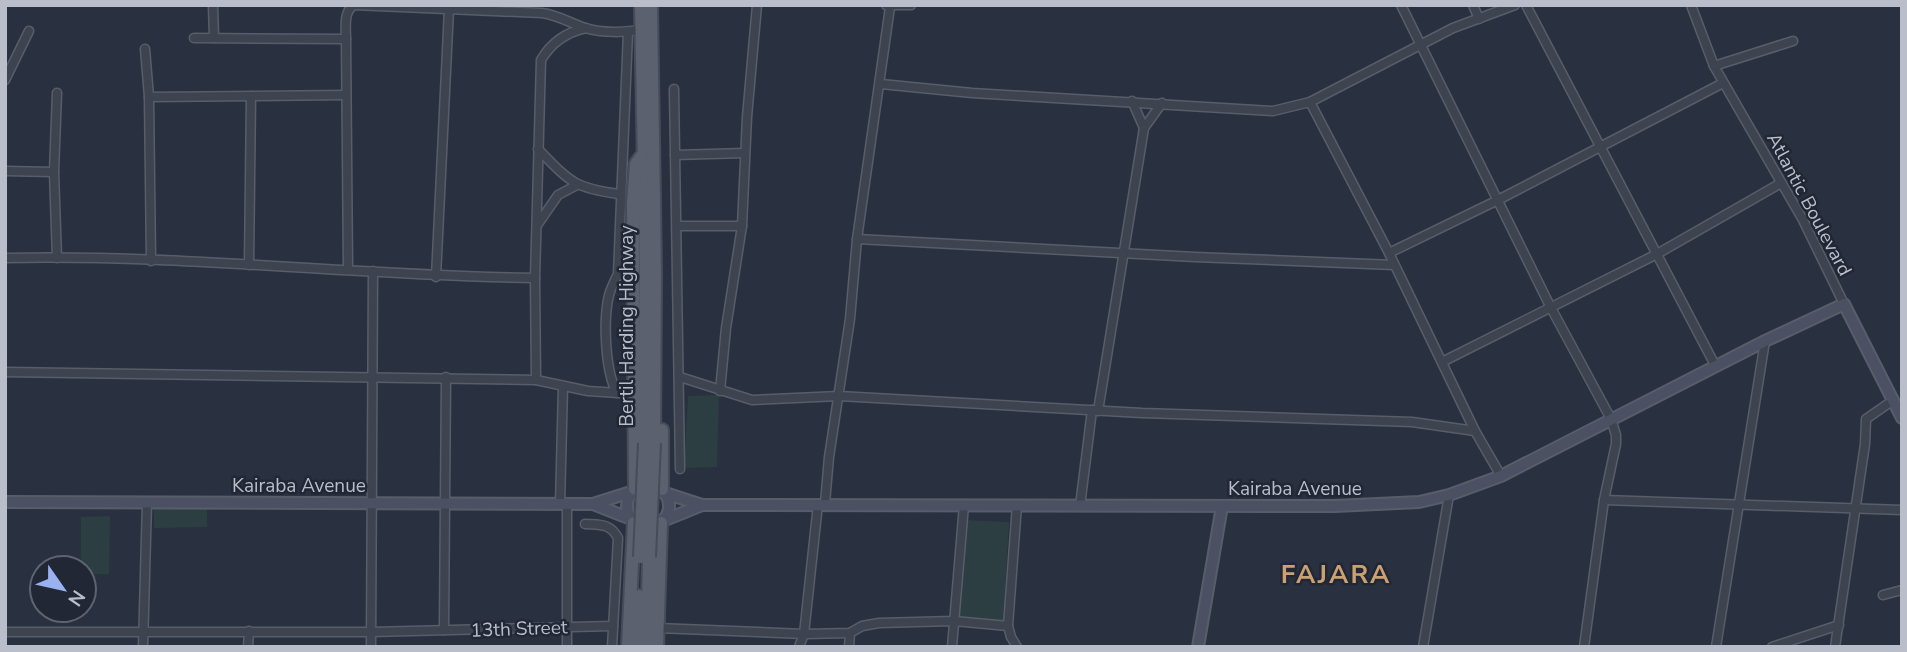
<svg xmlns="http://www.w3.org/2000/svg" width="1907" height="652" viewBox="0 0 1907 652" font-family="'Nunito Sans',sans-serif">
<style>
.green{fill:#2c3e41}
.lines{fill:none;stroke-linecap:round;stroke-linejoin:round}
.street-casing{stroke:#575e6a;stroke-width:11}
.secondary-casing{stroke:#575e6a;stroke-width:14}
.primary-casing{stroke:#464c59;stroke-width:16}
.street{stroke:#3d434f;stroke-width:8}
.secondary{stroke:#4b5162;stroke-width:10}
.primary{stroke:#5b616f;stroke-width:12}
.primary-bridge-casing{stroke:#464c59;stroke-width:16;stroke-linecap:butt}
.primary-bridge{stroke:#5b616f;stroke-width:12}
.labels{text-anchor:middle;stroke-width:5;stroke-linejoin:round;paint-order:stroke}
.street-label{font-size:19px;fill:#b9beca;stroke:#212735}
.district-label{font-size:26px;font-weight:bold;letter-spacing:2px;fill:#cca172;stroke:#212735}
</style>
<rect width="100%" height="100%" fill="#29303f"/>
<!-- green -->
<g class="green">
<polygon points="719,395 717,467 684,468 688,396"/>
<polygon points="207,508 207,527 154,528 154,509"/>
<polygon points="110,516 109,574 84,574 84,568 81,568 81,517"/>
<polygon points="964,520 1009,522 1003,623 958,620"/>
</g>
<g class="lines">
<defs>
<g id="street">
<polyline points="213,5 214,38"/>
<polyline points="886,5 911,5"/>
<polyline points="1401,5 1550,306 1611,419 1616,435 1616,444 1604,500 1584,647"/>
<polyline points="1473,5 1479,19"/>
<polyline points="1526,5 1716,367"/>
<polyline points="1691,5 1714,66 1803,220 1844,304"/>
<polyline points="194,38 346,39"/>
<polyline points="145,49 149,97 151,261"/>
<polyline points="1714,66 1793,41"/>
<polyline points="5,80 29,31"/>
<polyline points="881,84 972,93 1273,111 1310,102 1453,28 1515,5"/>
<polyline points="674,89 680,469"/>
<polyline points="57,93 54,172 57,258"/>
<polyline points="149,97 346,95"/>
<polyline points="1132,101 1144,128"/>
<polyline points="1310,102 1389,253 1475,431 1501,476"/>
<path d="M538 149C570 182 574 188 619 194"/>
<polyline points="675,155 745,153"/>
<polyline points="5,171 54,172"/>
<polyline points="538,224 558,195 577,185"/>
<polyline points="678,226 742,226"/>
<polyline points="857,239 1195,257 1394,265"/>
<polyline points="1389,253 1498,200 1723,83"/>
<path d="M5 258C182 254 358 276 535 278"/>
<polyline points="249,265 251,96"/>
<path d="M348 269 346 39C346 28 343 12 354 5L542 13C558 15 570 23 585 28 602 33 625 33 642 29"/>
<polyline points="436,277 449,9"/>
<polyline points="1442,362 1657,254 1781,183"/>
<polyline points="5,372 536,380 588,391 634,394"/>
<polyline points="680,377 752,400 839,396 1142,413 1412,422 1475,431"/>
<path d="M536 380 535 278 541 60C551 43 567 32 586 28"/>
<polyline points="720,391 726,328 742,226 747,117 757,5"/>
<path d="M617 393C605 371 603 320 609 295 611 288 615 280 618 274L628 32"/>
<polyline points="1098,411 1144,128 1162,103"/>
<polyline points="1604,500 1902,510"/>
<polyline points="825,503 829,457 850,319 857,239 890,7"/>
<polyline points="560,504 563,387"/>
<polyline points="1017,505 1008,626 1011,637 1017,647"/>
<polyline points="1080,506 1092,410"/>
<path d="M585 524C600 525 610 523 618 538L612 647"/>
<polyline points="1883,595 1902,590"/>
<polyline points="657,628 804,634 850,633 862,626 879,623 954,621 1008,626"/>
<polyline points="444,630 446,377"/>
<polyline points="5,632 371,632 613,626"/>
<polyline points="143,647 147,502"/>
<polyline points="248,647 249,631"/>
<polyline points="371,647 373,271"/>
<polyline points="567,647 567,504"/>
<polyline points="799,647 804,634 818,504"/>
<polyline points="849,647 850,633"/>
<polyline points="952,647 964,505"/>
<polyline points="1423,647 1449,495"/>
<polyline points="1716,647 1765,341"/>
<polyline points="1772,647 1839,625"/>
<polyline points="1835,647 1865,444 1866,419 1892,401"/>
</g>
<g id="secondary">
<circle cx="648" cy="506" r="21"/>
<polyline points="665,493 702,505"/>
<polyline points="5,502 593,504 631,492"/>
<polyline points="593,504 631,519"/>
<polyline points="665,520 702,505 1335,506 1419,502 1449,495 1501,476 1765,341 1844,304 1902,418"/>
<polyline points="1198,647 1222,506"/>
</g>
<g id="primary">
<polyline points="641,5 646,273 645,443"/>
<polyline points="651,5 655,273 654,443"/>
<polyline points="635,489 633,203 636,164 641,157"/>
<polyline points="662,489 662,430"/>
<polyline points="628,647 634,523"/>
<polyline points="637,647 639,596"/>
<polyline points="647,647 649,557"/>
<polyline points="657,647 661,523"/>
</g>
</defs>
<!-- street casing -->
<use href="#street" class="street-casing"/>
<!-- secondary casing -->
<use href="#secondary" class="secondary-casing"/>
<!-- primary casing -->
<use href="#primary" class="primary-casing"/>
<!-- street -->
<use href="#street" class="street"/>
<!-- secondary -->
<use href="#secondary" class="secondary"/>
<!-- primary -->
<use href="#primary" class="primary"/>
<defs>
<g id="primary-bridge">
<polyline points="640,557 645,443"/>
<polyline points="649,557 654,443"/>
</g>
</defs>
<!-- primary-bridge casing -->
<use href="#primary-bridge" class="primary-bridge-casing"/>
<!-- primary-bridge -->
<use href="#primary-bridge" class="primary-bridge"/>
</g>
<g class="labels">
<!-- street labels -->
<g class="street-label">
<text transform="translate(1810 204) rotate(62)" y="7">Atlantic Boulevard</text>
<text transform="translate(626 326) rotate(-90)" y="7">Bertil Harding Highway</text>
<text x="299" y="492">Kairaba Avenue</text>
<text x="1295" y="495">Kairaba Avenue</text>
<text transform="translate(519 628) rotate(-2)" y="7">13th Street</text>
</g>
<!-- district labels -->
<g class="district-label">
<text x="1336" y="583">FAJARA</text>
</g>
</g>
<!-- border -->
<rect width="1907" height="652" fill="none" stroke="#b9beca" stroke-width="14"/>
<!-- north arrow -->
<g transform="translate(63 589) rotate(124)"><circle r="33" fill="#212735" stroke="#5e6371" stroke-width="2"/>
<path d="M0-5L12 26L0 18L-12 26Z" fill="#99b2ef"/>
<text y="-10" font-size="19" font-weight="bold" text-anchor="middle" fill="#b9beca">N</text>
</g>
</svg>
